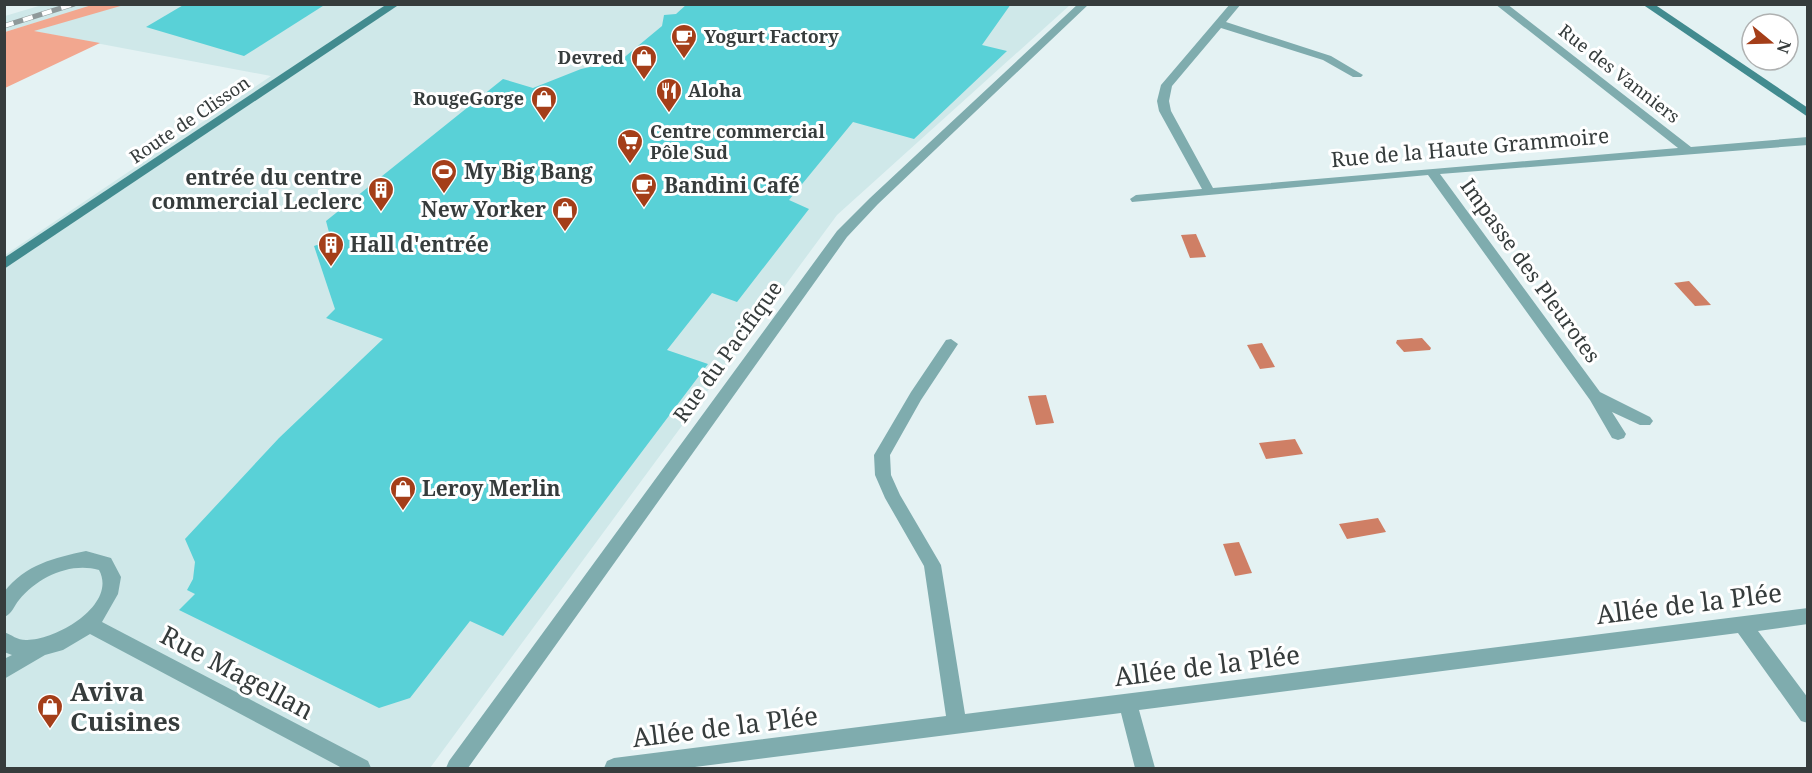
<svg xmlns="http://www.w3.org/2000/svg" width="1812" height="773" viewBox="0 0 1812 773" font-family="'Noto Serif',serif">
<style>
.built{fill:#cfe8e9}
.green{fill:#f2a78f}
.water{fill:#cf7f65}
.building{fill:#59d1d7}
.lines{fill:none;stroke-linecap:round;stroke-linejoin:round}
.minor{fill:#7facae;fill-rule:evenodd}
.secondary{fill:#428b8f;fill-rule:evenodd}
.rail-casing{stroke:#8f999a;stroke-width:5}
.rail{stroke:#fff;stroke-width:4;stroke-dasharray:10;stroke-linecap:butt}
.labels{text-anchor:middle;stroke-width:6;stroke-linejoin:round;paint-order:stroke}
.far-poi-label{font-size:18px;font-weight:bold;fill:#363c3c;stroke:#fff;text-anchor:start}
.far-street-label{font-size:18px;fill:#363c3c;stroke:#fff}
.street-label{font-size:21px;fill:#363c3c;stroke:#fff}
.poi-label{font-size:21px;font-weight:bold;fill:#363c3c;stroke:#fff;text-anchor:start}
.near-street-label{font-size:26px;fill:#363c3c;stroke:#fff}
.near-poi-label{font-size:26px;font-weight:bold;fill:#363c3c;stroke:#fff;text-anchor:start}
</style>
<rect width="100%" height="100%" fill="#e4f2f3"/>
<!-- built -->
<g class="built">
<polygon points="124,4 1070,5 837,215 430,768 5,768 5,255 271,76 32,31"/>
<polygon points="42,5 95,5 5,32 5,16"/>
</g>
<!-- green -->
<polygon class="green" points="95,4 124,5 34,31 100,43 5,88 5,32"/>
<!-- water -->
<g class="water">
<polygon points="1196,234 1206,257 1190,258 1181,235"/>
<polygon points="1689,281 1711,305 1695,306 1674,283"/>
<polygon points="1422,338 1431,348 1430,350 1404,352 1396,343 1397,340"/>
<polygon points="1262,343 1275,367 1260,369 1247,345"/>
<polygon points="1046,395 1054,423 1036,425 1028,396"/>
<polygon points="1295,439 1303,454 1266,459 1259,443"/>
<polygon points="1378,518 1386,532 1347,539 1339,524"/>
<polygon points="1239,542 1252,573 1235,576 1223,544"/>
</g>
<!-- building -->
<g class="building">
<polygon points="185,4 326,4 244,56 146,27"/>
<polygon points="687,4 1011,4 982,45 1007,51 914,139 853,122 789,200 809,209 737,302 712,293 667,350 708,364 503,636 470,621 410,698 379,708 179,610 195,594 187,590 193,579 195,562 185,539 279,438 383,339 326,318 335,309 314,246 331,240 326,221 503,79 533,88 581,69 621,60 662,26 664,15 676,14"/>
</g>
<g class="lines">
<!-- minor -->
<g class="minor">
<polygon points="1078,4 1089,4 878,204 847,237 468,768 446,768 449,761 837,231 870,198"/>
<polygon points="1230,4 1241,4 1226,22 1331,56 1363,75 1361,77 1353,77 1323,60 1221,28 1172,86 1169,101 1171,111 1213,188 1678,148 1495,4 1507,4 1691,147 1808,137 1808,145 1440,174 1600,392 1650,417 1653,421 1650,425 1640,425 1612,412 1626,434 1624,438 1618,440 1612,438 1590,400 1428,175 1132,202 1130,199 1136,195 1202,189 1159,111 1157,101 1161,85"/>
<polygon points="951,339 958,344 921,400 890,455 891,475 900,495 941,565 965,714 1808,608 1808,624 1758,631 1808,698 1808,723 1801,721 1738,633 1139,710 1155,768 1135,768 1121,713 687,768 604,768 607,761 614,758 946,716 924,566 885,498 875,475 874,455 911,392 946,340"/>
<path d="M86 551 111 558 121 577 118 594 102 622 368 761 371 768H342L90 634 63 650 45 655 4 679V659L12 655 4 652V632C12 635 17 640 26 640 55 641 118 605 99 570 70 562 38 577 19 600 14 606 12 614 4 617V592C26 564 54 558 86 551Z"/>
</g>
<!-- secondary -->
<g class="secondary">
<polygon points="387,4 400,4 4,269 4,258"/>
<polygon points="1642,4 1654,4 1808,108 1808,117"/>
</g>
<defs>
<polyline id="rail" points="4,26 74,4"/>
</defs>
<!-- rail casing -->
<use href="#rail" class="rail-casing"/>
<!-- rail -->
<use href="#rail" class="rail"/>
</g>
<!-- icons -->
<defs>
<symbol id="cafe-pin" viewBox="-11 -11 22 30"><path d="M0 17L-7.5 6A9.5 9.5 0 1 1 7.5 6Z" fill="#a43e19" stroke="#fff"/><path d="M-5.5-4.5H6V0H3Q3 3.5 0 3.5H-2.5Q-5.5 3.5-5.5 0ZM3-3.2v2h1.7v-2ZM-6 4.5H4V6H-6Z" fill="#fff"/></symbol>
<symbol id="shop-pin" viewBox="-11 -11 22 30"><path d="M0 17L-7.5 6A9.5 9.5 0 1 1 7.5 6Z" fill="#a43e19" stroke="#fff"/><path d="M-5-2.5h2.3a2.7 3.5 0 0 1 5.4 0H5L5.5 6h-11ZM-1.5-2.5h3a1.5 2.3 0 0 0-3 0Z" fill="#fff"/></symbol>
<symbol id="restaurant-pin" viewBox="-11 -11 22 30"><path d="M0 17L-7.5 6A9.5 9.5 0 1 1 7.5 6Z" fill="#a43e19" stroke="#fff"/><path d="M-5-6h1v4h1v-4h1v4h1v-4h1v5L-1.5 .5V6h-2V.5L-5-1ZM5-6V6H3V1.5H1.5Q1.5-4 5-6Z" fill="#fff"/></symbol>
<symbol id="supermarket-pin" viewBox="-11 -11 22 30"><path d="M0 17L-7.5 6A9.5 9.5 0 1 1 7.5 6Z" fill="#a43e19" stroke="#fff"/><path d="M-6-5.5h2.5l.6 2H6L4.5 2H-2.5L-4.4-4H-6ZM-1.5 3.2a1.3 1.3 0 1 0 .1 0ZM3 3.2a1.3 1.3 0 1 0 .1 0Z" fill="#fff"/></symbol>
<symbol id="stadium-pin" viewBox="-11 -11 22 30"><path d="M0 17L-7.5 6A9.5 9.5 0 1 1 7.5 6Z" fill="#a43e19" stroke="#fff"/><path d="M0-5a6.5 5 0 1 0 0 10a6.5 5 0 1 0 0-10ZM-3.5-1.8h7v3.6h-7Z" fill="#fff"/></symbol>
<symbol id="building-pin" viewBox="-11 -11 22 30"><path d="M0 17L-7.5 6A9.5 9.5 0 1 1 7.5 6Z" fill="#a43e19" stroke="#fff"/><path d="M-4-6H4V6H1V3H-1V6H-4ZM-2.5-4.3h1.7v1.8h-1.7ZM.8-4.3h1.7v1.8H.8ZM-2.5-1h1.7V.8h-1.7ZM.8-1h1.7V.8H.8Z" fill="#fff"/></symbol>
</defs>
<g fill-rule="evenodd">
<use href="#cafe-pin" x="669" y="22" width="30" height="40"/>
<use href="#shop-pin" x="629" y="43" width="30" height="40"/>
<use href="#restaurant-pin" x="654" y="76" width="30" height="40"/>
<use href="#shop-pin" x="529" y="84" width="30" height="40"/>
<use href="#supermarket-pin" x="615" y="127" width="30" height="40"/>
<use href="#stadium-pin" x="429" y="157" width="30" height="40"/>
<use href="#cafe-pin" x="629" y="171" width="30" height="40"/>
<use href="#building-pin" x="366" y="175" width="30" height="40"/>
<use href="#shop-pin" x="550" y="195" width="30" height="40"/>
<use href="#building-pin" x="316" y="230" width="30" height="40"/>
<use href="#shop-pin" x="388" y="474" width="30" height="40"/>
<use href="#shop-pin" x="35" y="692" width="30" height="40"/>
</g>
<g class="labels">
<!-- far-poi labels -->
<g class="far-poi-label">
<text x="704" y="43">Yogurt Factory</text>
<text x="624" y="64" text-anchor="end">Devred</text>
<text x="688" y="97">Aloha</text>
<text x="524" y="105" text-anchor="end">RougeGorge</text>
<text x="650" y="138">Centre commercial<tspan x="650" dy="21">Pôle Sud</tspan></text>
</g>
<!-- far-street labels -->
<g class="far-street-label">
<text transform="translate(1619 74) rotate(38)" y="6">Rue des Vanniers</text>
<text transform="translate(190 120) rotate(-34)" y="6">Route de Clisson</text>
</g>
<!-- street labels -->
<g class="street-label">
<text transform="translate(1470 148) rotate(-5)" y="7">Rue de la Haute Grammoire</text>
<text transform="translate(1530 271) rotate(54)" y="7">Impasse des Pleurotes</text>
<text transform="translate(728 352) rotate(-54)" y="7">Rue du Pacifique</text>
</g>
<!-- poi labels -->
<g class="poi-label">
<text x="464" y="179">My Big Bang</text>
<text x="362" y="185" text-anchor="end">entrée du centre<tspan x="362" dy="24">commercial Leclerc</tspan></text>
<text x="664" y="193">Bandini Café</text>
<text x="546" y="217" text-anchor="end">New Yorker</text>
<text x="350" y="252">Hall d'entrée</text>
<text x="422" y="496">Leroy Merlin</text>
</g>
<!-- near-street labels -->
<g class="near-street-label">
<text transform="translate(1689 604) rotate(-7)" y="9">Allée de la Plée</text>
<text transform="translate(1207 666) rotate(-7)" y="9">Allée de la Plée</text>
<text transform="translate(237 673) rotate(28)" y="9">Rue Magellan</text>
<text transform="translate(725 727) rotate(-7)" y="9">Allée de la Plée</text>
</g>
<!-- near-poi labels -->
<g class="near-poi-label">
<text x="70" y="701">Aviva<tspan x="70" dy="30">Cuisines</tspan></text>
</g>
</g>
<!-- border -->
<rect width="1812" height="773" fill="none" stroke="#363c3c" stroke-width="12"/>
<!-- north arrow -->
<g transform="translate(1770 42) rotate(109)"><circle r="28" fill="#ffffff" stroke="#afb1b1" stroke-width="1.5"/>
<path d="M0-4.5L10 22L0 15L-10 22Z" fill="#a43e19"/>
<text y="-9" font-size="16" font-weight="bold" text-anchor="middle" fill="#363c3c">N</text>
</g>
</svg>
